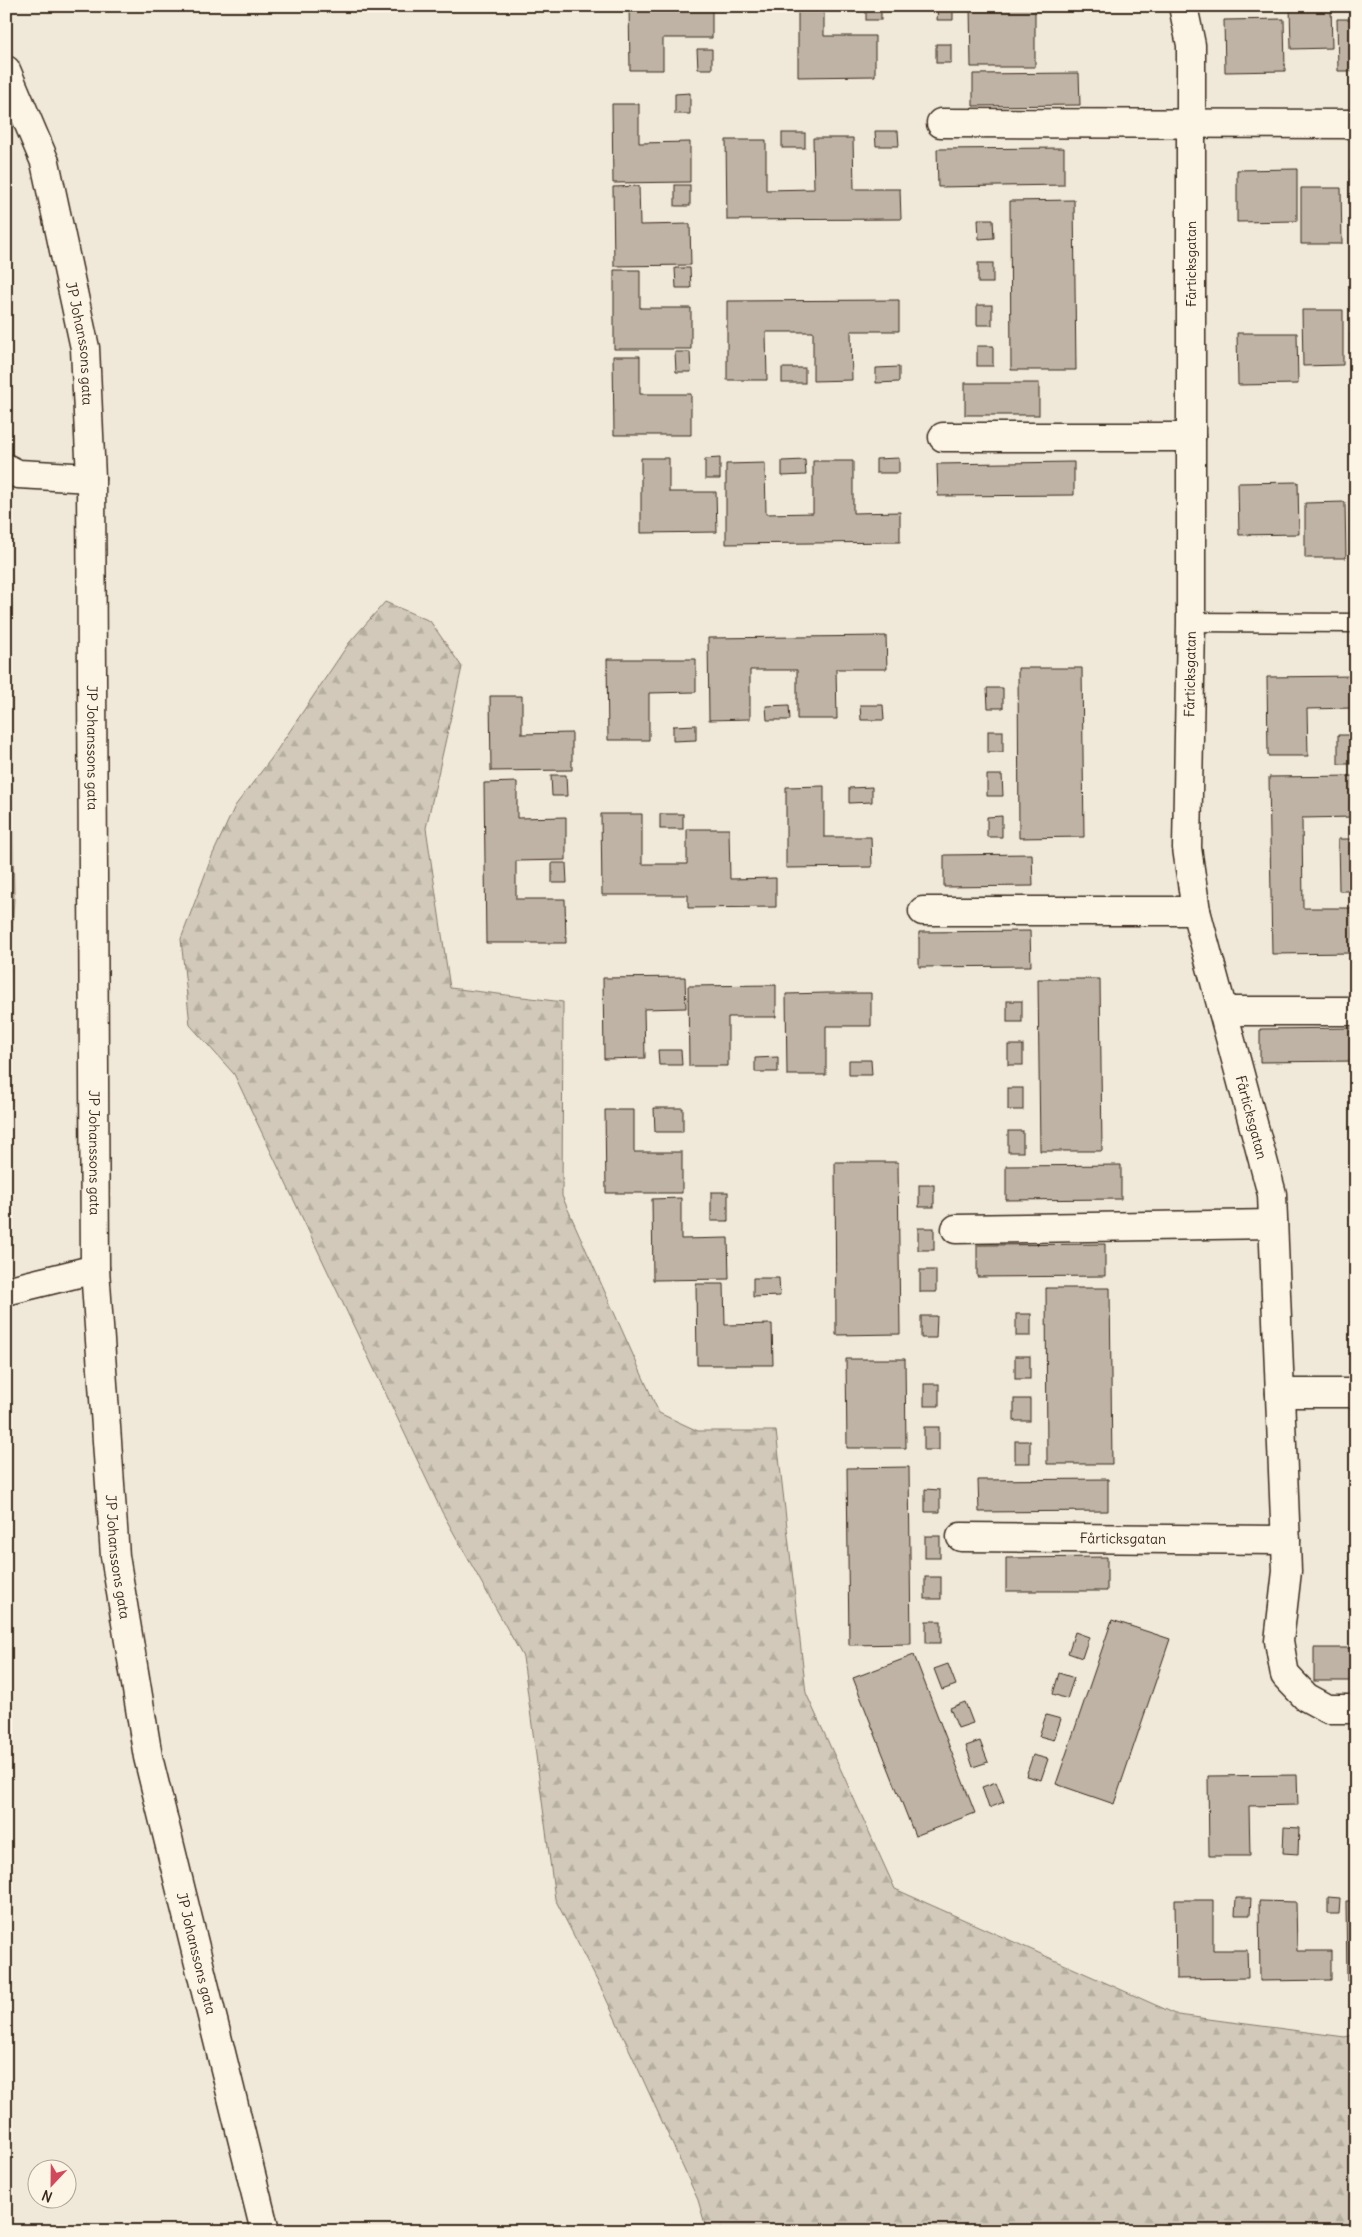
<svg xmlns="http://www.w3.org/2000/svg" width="1362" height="2237" viewBox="0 0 1362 2237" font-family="Delius,sans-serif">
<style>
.forest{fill:url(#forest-firs);stroke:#867a6c}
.building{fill:#beb3a4;stroke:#3b2a1e}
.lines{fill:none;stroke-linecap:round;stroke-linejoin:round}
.lane-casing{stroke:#3b2a1e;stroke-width:21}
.street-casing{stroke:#3b2a1e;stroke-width:31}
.secondary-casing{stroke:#3b2a1e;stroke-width:31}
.lane{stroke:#fcf5e5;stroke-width:18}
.street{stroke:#fcf5e5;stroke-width:28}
.secondary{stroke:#fcf5e5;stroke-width:28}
.labels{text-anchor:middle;stroke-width:5;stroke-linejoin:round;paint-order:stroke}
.street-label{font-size:14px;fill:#3b2a1e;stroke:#fcf5e5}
</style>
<defs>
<pattern id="forest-firs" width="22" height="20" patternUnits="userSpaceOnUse" patternTransform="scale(1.25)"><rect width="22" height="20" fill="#d2c9ba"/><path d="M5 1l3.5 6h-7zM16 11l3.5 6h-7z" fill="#b5ad9f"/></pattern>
</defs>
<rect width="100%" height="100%" fill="#f0e9d9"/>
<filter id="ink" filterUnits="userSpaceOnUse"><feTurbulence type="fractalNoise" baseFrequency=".02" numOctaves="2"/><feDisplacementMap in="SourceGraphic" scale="10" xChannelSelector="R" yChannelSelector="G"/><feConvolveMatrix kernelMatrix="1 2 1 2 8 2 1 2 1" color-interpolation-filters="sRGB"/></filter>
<g filter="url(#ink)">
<!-- forest -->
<g class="forest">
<polygon points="6,494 14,898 6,1031"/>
<polygon points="385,602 430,621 462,667 426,828 450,988 563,1002 562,1196 659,1413 698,1431 776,1431 806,1693 895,1889 1178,2015 1345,2037 1356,2034 1356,2231 707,2231 698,2200 603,1992 555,1899 523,1657 442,1512 234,1074 190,1025 181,939 212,856 235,806 271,759 349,643"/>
</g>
<!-- building -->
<g class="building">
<polygon points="629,6 712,6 712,38 663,38 663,70 630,70"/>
<polygon points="798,6 824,6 824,36 875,36 875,76 798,77"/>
<rect x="866" y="6" width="15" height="14"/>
<polygon points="938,6 953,6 953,20 937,20"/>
<polygon points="970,6 1035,6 1035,67 971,67"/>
<polygon points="1290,6 1331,6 1332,48 1291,49"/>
<polygon points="1284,19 1285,71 1225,72 1224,20"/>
<polygon points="1337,19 1356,19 1356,71 1338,71"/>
<rect x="936" y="44" width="15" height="19"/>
<polygon points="697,49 712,49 712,69 698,69"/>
<polygon points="1079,73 1080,105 973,106 973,74"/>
<polygon points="690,93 690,114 675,114 675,94"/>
<polygon points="612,104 639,104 639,143 690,142 690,182 613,183"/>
<polygon points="875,131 898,131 899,146 876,146"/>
<rect x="782" y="133" width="23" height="15"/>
<polygon points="813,138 853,138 854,189 900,189 901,219 727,220 726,140 766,140 766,190 814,189"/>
<polygon points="1064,148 1064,185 938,187 937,149"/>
<polygon points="1297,169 1297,221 1237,222 1237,170"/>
<rect x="1350" y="170" width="6" height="52"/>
<rect x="675" y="185" width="15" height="21"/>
<polygon points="639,186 640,225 690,224 691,265 614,266 613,187"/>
<polygon points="1301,188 1341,188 1342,244 1301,244"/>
<polygon points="1074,200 1076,370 1011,370 1010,201"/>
<polygon points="978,219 993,219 994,238 979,239"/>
<rect x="978" y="263" width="15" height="20"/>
<polygon points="675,268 690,268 691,288 676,288"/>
<polygon points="614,270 640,270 640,308 691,308 691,349 614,349"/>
<polygon points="899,300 899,331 851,331 852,380 813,381 813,332 766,332 767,380 727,380 727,301"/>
<rect x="977" y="305" width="15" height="20"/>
<polygon points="1302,310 1343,310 1343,365 1303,366"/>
<polygon points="1237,333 1297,333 1298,384 1238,385"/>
<polygon points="1350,333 1356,333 1356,385 1351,385"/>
<rect x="977" y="346" width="16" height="20"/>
<polygon points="675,352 690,352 691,372 676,372"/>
<polygon points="613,356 640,356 640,394 691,394 691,435 614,435"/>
<polygon points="899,367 899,382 876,383 876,368"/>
<rect x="782" y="368" width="23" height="15"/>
<rect x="965" y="383" width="74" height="32"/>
<polygon points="641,458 669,458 669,492 716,492 717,532 641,533"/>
<polygon points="720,458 720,479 705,479 705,459"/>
<polygon points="899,458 899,473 876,473 876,459"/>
<polygon points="805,460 806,475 782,476 782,461"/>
<polygon points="813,461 853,461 853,513 900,512 900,542 726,544 726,464 765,463 766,514 813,513"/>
<polygon points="1074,462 1074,495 938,496 937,464"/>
<polygon points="1298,482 1299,534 1239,535 1238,483"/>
<polygon points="1350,484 1356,484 1356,536 1351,536"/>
<polygon points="1345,502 1346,558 1305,558 1305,503"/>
<polygon points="886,636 887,669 836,669 837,719 797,719 797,670 750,670 750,719 709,720 708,638"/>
<polygon points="607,659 696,659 696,692 649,693 649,740 608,740"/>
<polygon points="1018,668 1082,668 1084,837 1019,838"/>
<polygon points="1356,676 1356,759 1353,759 1352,708 1307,709 1308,756 1268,756 1267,677"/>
<polygon points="987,688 1003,688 1003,708 988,708"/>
<polygon points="490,696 522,696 522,734 572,733 572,770 491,771"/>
<polygon points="789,705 790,720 767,720 766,706"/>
<polygon points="860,705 883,705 884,720 861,720"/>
<polygon points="696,725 696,740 673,741 673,726"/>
<rect x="988" y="731" width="15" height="21"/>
<polygon points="1338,735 1350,735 1351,764 1338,764"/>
<polygon points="551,775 566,775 567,796 552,796"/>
<polygon points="987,775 1002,775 1003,796 987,796"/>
<polygon points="1354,776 1354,817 1302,818 1303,908 1353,908 1353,953 1272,954 1269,777"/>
<polygon points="517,782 517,818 566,817 566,860 516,861 516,899 565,899 566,943 486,943 484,783"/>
<polygon points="824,786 824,837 871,837 872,867 786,868 786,787"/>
<polygon points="872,787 872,802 849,803 849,788"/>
<polygon points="601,814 642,814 642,864 687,864 687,829 729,829 730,879 776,878 776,907 688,908 688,895 602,895"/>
<rect x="660" y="814" width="23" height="15"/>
<polygon points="1002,816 1002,837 987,837 987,817"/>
<polygon points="1338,839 1352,839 1353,891 1339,891"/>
<polygon points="1032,854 1033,886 944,887 944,855"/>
<polygon points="552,863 566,863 567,883 552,883"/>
<polygon points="1030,931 1031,966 919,967 919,932"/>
<polygon points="685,977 686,1008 644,1009 645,1058 604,1059 603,978"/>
<polygon points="1038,979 1100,979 1102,1151 1040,1151"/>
<polygon points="776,985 776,1017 728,1017 728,1066 689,1066 688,986"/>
<polygon points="826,993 871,993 871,1026 826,1026 826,1075 787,1075 786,994"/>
<rect x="1007" y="1001" width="15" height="21"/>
<polygon points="1356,1028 1356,1061 1260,1062 1260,1029"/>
<rect x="1008" y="1045" width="15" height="20"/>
<polygon points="658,1050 681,1050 682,1065 659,1065"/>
<polygon points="778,1057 778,1072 755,1072 755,1058"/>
<polygon points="849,1060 871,1060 872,1075 849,1075"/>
<rect x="1008" y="1088" width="15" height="22"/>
<polygon points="654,1108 683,1108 683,1132 655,1132"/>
<polygon points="605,1110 634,1110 634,1152 682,1152 682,1193 606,1193"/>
<rect x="1008" y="1131" width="15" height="21"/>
<polygon points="835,1162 898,1162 900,1334 836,1335"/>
<polygon points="1121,1165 1121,1199 1006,1200 1006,1166"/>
<rect x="919" y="1185" width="15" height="22"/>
<rect x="711" y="1192" width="17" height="29"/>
<polygon points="681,1198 681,1239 728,1238 729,1279 653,1280 652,1199"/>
<rect x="918" y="1228" width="16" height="22"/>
<polygon points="1105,1244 1105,1276 977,1277 977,1245"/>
<rect x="920" y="1270" width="16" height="22"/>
<polygon points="753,1278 779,1278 780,1296 753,1297"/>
<polygon points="696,1284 724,1284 725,1325 772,1324 773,1365 697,1365"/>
<polygon points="1046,1288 1110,1288 1112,1464 1047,1464"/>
<rect x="1016" y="1314" width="15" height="22"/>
<polygon points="921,1316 937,1316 936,1338 921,1338"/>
<rect x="1015" y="1356" width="15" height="23"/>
<polygon points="846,1359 905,1359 906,1448 847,1448"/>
<rect x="924" y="1384" width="15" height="22"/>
<rect x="1014" y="1399" width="16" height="22"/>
<rect x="924" y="1427" width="15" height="23"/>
<rect x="1015" y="1441" width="15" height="22"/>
<polygon points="909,1467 911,1644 849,1645 847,1468"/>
<polygon points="1108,1479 1108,1511 979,1512 978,1480"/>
<polygon points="925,1489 940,1490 940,1512 925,1512"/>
<rect x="925" y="1536" width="15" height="22"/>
<polygon points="1107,1557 1107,1591 1006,1591 1006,1558"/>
<rect x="925" y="1577" width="16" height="22"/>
<polygon points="1112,1620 1170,1639 1114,1804 1056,1784"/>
<rect x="926" y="1621" width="15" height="22"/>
<polygon points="1075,1632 1089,1637 1082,1658 1068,1653"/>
<rect x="1314" y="1648" width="42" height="33"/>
<polygon points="914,1655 975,1813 915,1836 853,1678"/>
<polygon points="948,1664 956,1685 942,1690 934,1669"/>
<polygon points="1059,1673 1074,1678 1067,1699 1053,1694"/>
<polygon points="965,1702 973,1723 958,1728 950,1708"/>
<polygon points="1046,1715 1061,1719 1054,1740 1039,1736"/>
<polygon points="980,1741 988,1762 973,1767 966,1746"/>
<polygon points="1033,1755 1048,1759 1041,1780 1026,1776"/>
<polygon points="1297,1775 1298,1805 1249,1806 1250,1856 1209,1856 1208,1776"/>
<polygon points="996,1782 1004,1802 989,1808 982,1787"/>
<polygon points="1284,1827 1299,1828 1298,1854 1283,1853"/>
<polygon points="1328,1897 1340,1898 1339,1914 1328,1914"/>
<polygon points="1236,1898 1251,1898 1250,1915 1235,1915"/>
<polygon points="1175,1900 1213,1900 1213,1950 1247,1950 1248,1978 1176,1979"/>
<polygon points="1259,1901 1296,1902 1297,1951 1331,1951 1331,1980 1260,1981"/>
<polygon points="1346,1901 1356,1901 1356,1980 1347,1981"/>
</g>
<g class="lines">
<defs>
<polyline id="lane" points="1191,622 1356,623"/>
<g id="street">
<path id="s1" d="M1183 6 1191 45V622L1187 848 1196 911 1272 1194 1287 1571 1279 1641 1285 1675 1306 1697 1328 1709H1356"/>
<polyline points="941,123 1356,124"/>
<polyline points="943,437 1191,437"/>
<polyline points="6,468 18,474 91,478"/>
<polyline points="923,911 1196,911"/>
<polyline points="1223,1011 1356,1011"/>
<polyline points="956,1229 1273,1224"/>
<polyline points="6,1291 95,1269"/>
<polyline points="1280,1393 1356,1393"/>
<path id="s2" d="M961 1537 1286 1540"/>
</g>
<g id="secondary">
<path id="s3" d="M6 70 45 162 85 348 91 478 95 1269 115 1556 148 1757 265 2231"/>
</g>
</defs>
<!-- lane casing -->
<use href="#lane" class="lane-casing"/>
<!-- street casing -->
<use href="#street" class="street-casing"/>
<!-- secondary casing -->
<use href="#secondary" class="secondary-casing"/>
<!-- lane -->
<use href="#lane" class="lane"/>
<!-- street -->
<use href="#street" class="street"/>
<!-- secondary -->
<use href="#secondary" class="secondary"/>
</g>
</g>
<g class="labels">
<!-- street labels -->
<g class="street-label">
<text transform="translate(1191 264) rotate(-90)" y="5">Fårticksgatan</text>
<text dy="5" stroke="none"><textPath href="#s3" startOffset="285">JP Johanssons gata</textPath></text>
<text transform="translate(1190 674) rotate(-89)" y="5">Fårticksgatan</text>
<text dy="5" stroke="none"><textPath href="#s3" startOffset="690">JP Johanssons gata</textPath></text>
<text dy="5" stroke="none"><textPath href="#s1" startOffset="1120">Fårticksgatan</textPath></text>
<text dy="5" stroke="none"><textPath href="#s3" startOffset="1095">JP Johanssons gata</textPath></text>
<text dy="5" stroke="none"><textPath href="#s2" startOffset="162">Fårticksgatan</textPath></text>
<text dy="5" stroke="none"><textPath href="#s3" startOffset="1500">JP Johanssons gata</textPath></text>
<text dy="5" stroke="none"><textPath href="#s3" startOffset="1905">JP Johanssons gata</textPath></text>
</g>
</g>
<!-- margin -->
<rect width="1362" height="2237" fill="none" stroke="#fcf5e5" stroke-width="25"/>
<rect x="12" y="12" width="1337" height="2212" fill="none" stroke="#3b2a1e" stroke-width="2" filter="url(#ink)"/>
<!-- north arrow -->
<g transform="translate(52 2184) rotate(202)"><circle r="24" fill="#fcf5e5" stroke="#afa495"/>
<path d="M0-4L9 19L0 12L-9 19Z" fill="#d1495b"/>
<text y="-8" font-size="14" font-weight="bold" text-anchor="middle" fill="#3b2a1e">N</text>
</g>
</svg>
